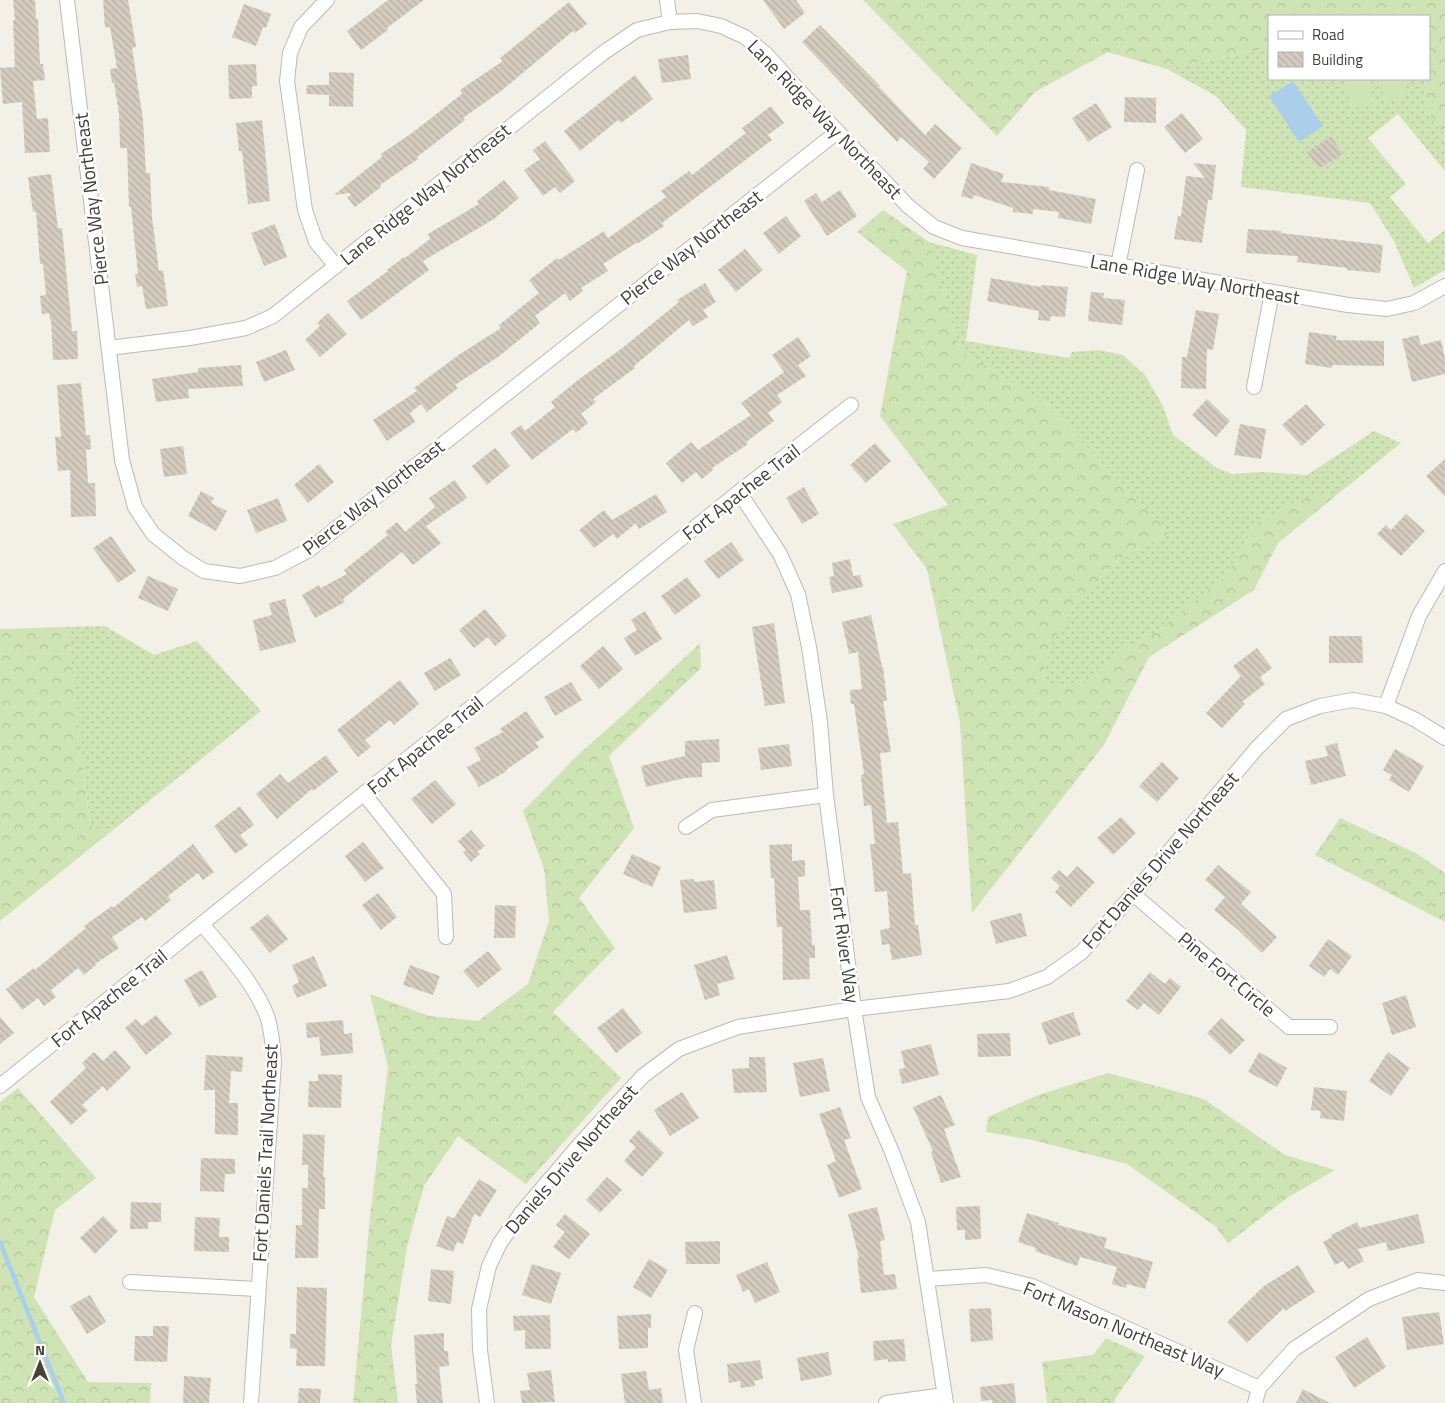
<svg xmlns="http://www.w3.org/2000/svg" width="1445" height="1403" viewBox="0 0 1445 1403" font-family="'Titillium Web',sans-serif">
<style>
.grass{fill:url(#grass-dots);fill-rule:evenodd}
.forest{fill:url(#forest-crowns)}
.pitch{fill:#cee4b4}
.water{fill:#a9cfeb}
.lines{fill:none;stroke-linecap:round;stroke-linejoin:round}
.stream{stroke:#a9cfeb;stroke-width:4.5}
.building{fill:url(#building-back-hatch)}
.minor-casing{stroke:#c0baaf;stroke-width:16}
.minor{stroke:#fff;stroke-width:14}
.labels{text-anchor:middle;stroke-width:5;stroke-linejoin:round;paint-order:stroke}
.street-label{font-size:19px;fill:#464037;stroke:#fff}
</style>
<defs>
<pattern id="grass-dots" width="8" height="8" patternUnits="userSpaceOnUse" patternTransform="scale(1.25)"><rect width="8" height="8" fill="#cee4b4"/><path d="M2 2h.1M6 6h.1" fill="none" stroke="#b2c59b" stroke-width="1.8" stroke-linecap="round"/></pattern>
<pattern id="forest-crowns" width="20" height="18" patternUnits="userSpaceOnUse" patternTransform="scale(1.25)"><rect width="20" height="18" fill="#cee4b4"/><path d="M2 6a3 3 0 1 1 6 0M12 15a3 3 0 1 1 6 0" fill="none" stroke="#b2c59b"/></pattern>
<pattern id="building-back-hatch" width="6" height="6" patternUnits="userSpaceOnUse" patternTransform="scale(1.25)"><rect width="6" height="6" fill="#d3ccbf"/><path d="M-1 5l2 2M0 0l6 6M5-1l2 2" fill="none" stroke="#b6b0a5"/></pattern>
</defs>
<rect width="100%" height="100%" fill="#f3f0e8"/>
<!-- grass -->
<g class="grass">
<path d="M1269 48V79H1424L1428 113 1445 135V171L1398 114 1368 138 1406 184 1390 197 1428 243 1445 230V270L1414 288 1394 241 1370 203 1241 187 1246 130 1216 96 1167 69ZM1331 136 1342 154 1318 169 1307 152Z"/>
<polygon points="929,242 977,255 966,341 1069,358 1072,352 1098,350 1123,355 1145,375 1163,406 1173,435 1217,468 1232,474 1261,472 1307,475 1374,431 1401,443 1333,498 1321,493 1291,504 1254,524 1241,553 1222,579 1155,633 1115,654 1087,680 1055,688 1044,676 1049,647 1078,600 1122,558 1170,533 1041,400 960,350"/>
<polygon points="105,626 154,655 197,641 261,711 114,829 101,830 90,825 67,627"/>
</g>
<!-- forest -->
<g class="forest">
<polygon points="863,0 1445,0 1445,135 1428,113 1424,79 1429,79 1429,16 1269,16 1269,48 1167,69 1108,52 1035,92 997,136"/>
<polygon points="883,210 929,242 960,350 1041,400 1170,533 1122,558 1078,600 1049,647 1044,675 1055,688 1087,680 1115,654 1155,633 1222,579 1241,553 1254,524 1291,504 1321,493 1333,498 1278,543 1254,590 1149,657 1104,745 972,913 960,723 927,569 893,524 948,505 880,416 907,271 857,232"/>
<polygon points="67,627 90,825 101,830 114,829 0,921 0,629"/>
<polygon points="700,643 701,668 609,756 634,828 579,898 615,948 553,1012 621,1078 526,1184 458,1136 424,1186 407,1247 391,1345 398,1403 353,1403 370,1217 388,1067 370,994 429,1016 478,1021 528,984 549,921 544,869 523,811 579,754 630,709"/>
<polygon points="1340,818 1416,853 1445,873 1445,922 1315,855"/>
<polygon points="1108,1073 1204,1099 1285,1155 1335,1170 1287,1198 1228,1243 1215,1226 1127,1164 1032,1140 986,1132 988,1117 1038,1095"/>
<polygon points="18,1088 96,1178 55,1210 34,1297 88,1382 151,1383 150,1403 0,1403 0,1102"/>
<polygon points="1106,1338 1145,1356 1115,1399 1115,1403 1047,1403 1042,1362 1093,1355"/>
</g>
<!-- pitch -->
<g class="pitch">
<polygon points="1345,79 1369,79 1374,103 1351,108"/>
<polygon points="1380,79 1404,79 1408,96 1384,101"/>
</g>
<!-- water -->
<polygon class="water" points="1293,81 1323,126 1299,142 1269,96"/>
<g class="lines">
<!-- stream -->
<polyline class="stream" points="0,1242 64,1403"/>
</g>
<!-- building -->
<g class="building">
<polygon points="13,0 35,0 36,19 38,19 40,64 43,64 45,80 33,81 37,119 48,118 50,152 25,153 22,102 3,104 0,68 15,67 13,20 15,20"/>
<polygon points="103,0 128,0 136,47 132,48 143,120 146,173 150,173 152,217 159,271 163,270 168,306 146,309 142,286 137,287 135,274 138,274 131,207 129,207 127,148 120,148 119,114 114,82 112,83 110,69 117,68 110,27 105,28"/>
<polygon points="388,0 424,0 387,28 388,30 361,50 347,31"/>
<polygon points="763,0 796,0 805,13 784,29"/>
<polygon points="569,2 587,24 575,33 573,31 501,91 463,118 465,120 417,157 418,159 380,185 381,187 355,207 347,197 351,195 350,193 334,195 382,157 381,154 412,133 462,94 460,90 503,61 500,58"/>
<polygon points="244,4 271,14 266,28 263,27 256,46 232,37"/>
<polygon points="820,25 880,86 879,87 925,135 935,124 962,148 934,179 923,169 929,162 901,137 897,142 802,42"/>
<polygon points="688,55 691,79 662,83 658,59"/>
<polygon points="256,64 257,86 252,86 252,98 229,99 228,65"/>
<polygon points="329,72 354,73 353,107 329,106 329,95 306,94 307,85 329,85"/>
<polygon points="635,75 653,99 621,123 618,120 580,151 564,131"/>
<polygon points="1125,97 1156,98 1156,123 1124,122"/>
<polygon points="1096,103 1112,127 1088,142 1072,118"/>
<polygon points="771,106 784,123 768,135 772,140 662,223 664,226 637,244 636,243 603,264 608,271 581,288 583,291 570,301 565,293 535,316 540,323 498,357 455,385 458,388 427,412 421,404 410,413 415,422 387,441 373,420 417,391 414,388 460,354 501,328 499,325 539,293 529,280 557,258 559,260 604,231 608,238 666,197 661,191 689,171 692,175 746,133 742,128"/>
<polygon points="1182,113 1203,139 1185,153 1164,127"/>
<polygon points="262,120 270,201 248,204 242,151 239,151 236,123"/>
<polygon points="1331,136 1343,154 1318,169 1307,152"/>
<polygon points="545,141 575,181 560,193 555,187 543,196 524,170 540,159 533,150"/>
<polygon points="971,163 1004,174 1001,182 1049,187 1049,190 1096,199 1091,224 1058,218 1059,212 1033,209 1033,214 1013,212 1013,208 974,195 973,199 961,196"/>
<polygon points="1193,163 1216,165 1212,200 1208,200 1202,243 1174,239 1178,216 1181,216 1186,176 1205,178"/>
<polygon points="51,174 58,228 62,228 72,331 77,331 78,359 53,360 51,319 50,320 49,313 42,314 40,296 46,295 43,264 40,264 36,212 33,212 28,177"/>
<polygon points="504,180 519,198 494,219 423,261 429,270 361,320 347,301 388,271 387,270 404,257 405,258 430,239 428,234 479,204 477,201"/>
<polygon points="840,190 857,216 827,236 804,201 816,193 822,202"/>
<polygon points="786,216 801,236 779,254 763,233"/>
<polygon points="275,224 287,257 264,266 251,233"/>
<polygon points="1248,229 1281,231 1281,233 1383,245 1380,273 1347,270 1347,268 1297,262 1298,256 1246,253"/>
<polygon points="745,249 763,270 736,292 718,270"/>
<polygon points="991,278 1041,287 1041,285 1068,287 1065,317 1051,316 1050,321 1038,320 1039,311 987,301"/>
<polygon points="705,283 716,302 703,310 708,317 693,326 689,320 634,366 635,368 593,399 596,402 581,414 588,423 576,433 573,429 532,460 510,433 521,425 525,431 555,407 551,402 578,380 621,349 679,302 677,300"/>
<polygon points="1091,292 1104,293 1103,298 1125,300 1122,325 1088,321"/>
<polygon points="1196,310 1219,314 1213,350 1207,349 1206,389 1181,388 1182,357 1187,357"/>
<polygon points="328,313 347,334 320,357 305,340 320,326 317,323"/>
<polygon points="1309,332 1337,336 1336,340 1384,341 1384,366 1332,365 1332,368 1305,364"/>
<polygon points="1418,335 1421,345 1441,340 1445,359 1445,374 1412,382 1402,339"/>
<polygon points="798,337 811,356 798,365 806,376 777,395 782,402 768,413 774,421 746,442 748,444 712,468 714,469 702,479 696,472 682,483 666,463 691,442 698,450 751,415 741,403 784,372 772,355"/>
<polygon points="286,350 295,370 264,382 256,362"/>
<polygon points="241,365 243,386 188,389 189,398 156,402 152,379 198,372 198,368"/>
<polygon points="81,383 86,435 90,435 91,449 86,450 88,483 95,483 96,516 71,517 70,470 58,471 55,437 61,437 57,385"/>
<polygon points="1207,399 1230,421 1216,437 1192,415"/>
<polygon points="1306,404 1325,425 1302,446 1282,425"/>
<polygon points="1240,424 1266,429 1261,459 1234,455"/>
<polygon points="875,443 891,461 866,483 850,465"/>
<polygon points="183,446 187,474 164,477 160,449"/>
<polygon points="495,448 510,466 487,485 472,466"/>
<polygon points="1445,459 1445,497 1426,476"/>
<polygon points="319,464 334,482 308,503 294,485"/>
<polygon points="455,480 467,498 426,526 441,543 413,565 402,552 343,599 345,602 315,618 302,595 319,585 321,588 347,574 344,570 388,535 385,532 397,522 405,532 435,507 429,498"/>
<polygon points="804,487 819,514 802,524 786,498"/>
<polygon points="201,491 214,498 211,503 227,511 216,531 188,516"/>
<polygon points="656,494 667,512 639,529 636,523 617,539 613,534 594,548 579,530 604,510 612,520"/>
<polygon points="278,498 287,521 256,533 247,510"/>
<polygon points="1406,514 1425,531 1401,556 1377,534 1386,525 1391,530"/>
<polygon points="111,536 136,571 118,583 93,548"/>
<polygon points="731,542 744,560 718,579 704,561"/>
<polygon points="850,559 853,576 860,575 863,587 832,593 829,577 834,576 832,563"/>
<polygon points="148,576 178,589 168,611 138,598"/>
<polygon points="687,577 701,596 675,615 661,596"/>
<polygon points="285,599 296,642 260,651 253,620 272,615 269,603"/>
<polygon points="485,609 507,636 495,646 488,637 474,648 459,630"/>
<polygon points="645,611 662,639 635,656 624,638 637,630 631,620"/>
<polygon points="871,615 882,667 883,667 887,701 883,701 891,752 880,753 887,823 898,822 903,874 911,873 915,925 918,925 922,955 892,960 889,944 882,945 880,930 890,928 887,891 875,892 870,844 875,844 871,805 864,806 861,775 864,774 854,704 851,704 850,690 862,689 858,652 849,654 842,622"/>
<polygon points="774,623 785,703 765,706 752,627"/>
<polygon points="1329,636 1362,636 1363,663 1329,663"/>
<polygon points="603,646 623,669 599,689 580,666"/>
<polygon points="1257,648 1272,668 1260,677 1265,684 1242,702 1245,704 1222,728 1206,713 1241,676 1233,666"/>
<polygon points="450,658 461,675 435,691 424,673"/>
<polygon points="400,680 419,704 394,725 390,720 365,740 371,747 358,757 337,730"/>
<polygon points="571,682 582,700 555,716 544,697"/>
<polygon points="526,711 544,737 535,743 539,747 506,770 507,771 479,787 467,767 481,760 474,748 503,732 500,729"/>
<polygon points="719,739 720,762 702,763 702,777 685,778 646,787 641,766 685,756 685,741"/>
<polygon points="1337,743 1346,776 1311,785 1305,761 1328,756 1325,746"/>
<polygon points="789,744 792,766 761,770 758,748"/>
<polygon points="1395,749 1424,766 1409,792 1389,780 1392,775 1383,770"/>
<polygon points="326,755 338,772 313,791 312,789 277,819 256,794 280,774 288,783"/>
<polygon points="1162,762 1179,778 1157,802 1139,786"/>
<polygon points="435,780 456,804 432,824 411,799"/>
<polygon points="240,806 254,825 240,835 248,845 235,854 214,826"/>
<polygon points="1121,817 1136,833 1113,855 1097,838"/>
<polygon points="471,830 485,846 477,852 480,854 471,862 463,852 466,850 458,841"/>
<polygon points="363,842 384,868 365,882 345,856"/>
<polygon points="193,844 214,872 203,880 198,873 168,896 171,900 145,921 142,917 112,937 119,948 95,964 96,965 84,975 78,968 51,990 56,997 44,1006 38,998 22,1010 6,989 34,968 35,970 86,928 84,926 112,906 113,908"/>
<polygon points="792,844 792,861 805,860 805,876 798,877 800,910 810,910 812,945 815,945 815,958 809,958 810,979 783,980 782,927 777,927 774,878 771,878 769,845"/>
<polygon points="632,854 661,867 652,887 623,874"/>
<polygon points="1218,865 1251,892 1241,904 1277,937 1262,953 1238,930 1214,910 1225,897 1205,880"/>
<polygon points="1077,866 1095,882 1071,907 1055,892 1060,886 1051,878 1059,870 1067,877"/>
<polygon points="694,879 694,882 714,880 717,909 684,913 680,880"/>
<polygon points="378,893 397,917 381,930 362,905"/>
<polygon points="495,905 516,906 515,938 494,938"/>
<polygon points="1021,913 1027,936 996,944 990,921"/>
<polygon points="268,914 288,939 270,953 250,928"/>
<polygon points="1328,939 1352,956 1338,975 1330,969 1324,977 1309,966"/>
<polygon points="488,951 502,969 478,988 463,971"/>
<polygon points="727,955 735,979 717,984 720,995 705,1000 694,965"/>
<polygon points="314,956 327,986 297,998 292,986 299,982 292,965"/>
<polygon points="410,965 440,976 433,995 403,985"/>
<polygon points="202,970 217,997 199,1007 184,980"/>
<polygon points="1150,972 1165,984 1170,978 1181,987 1159,1015 1144,1003 1138,1010 1126,1001"/>
<polygon points="1406,995 1416,1027 1392,1035 1382,1003"/>
<polygon points="623,1008 642,1033 616,1053 597,1028"/>
<polygon points="1073,1012 1081,1035 1049,1045 1041,1023"/>
<polygon points="156,1015 172,1034 146,1055 125,1028 136,1019 142,1026"/>
<polygon points="0,1017 14,1033 0,1044"/>
<polygon points="1221,1018 1245,1040 1230,1055 1207,1033"/>
<polygon points="343,1020 344,1034 352,1033 353,1053 321,1056 319,1037 307,1038 306,1023"/>
<polygon points="1010,1033 1011,1056 978,1057 977,1034"/>
<polygon points="931,1044 939,1075 902,1084 899,1069 905,1068 901,1051"/>
<polygon points="115,1050 131,1068 107,1091 103,1086 82,1105 88,1110 71,1125 50,1102 86,1068 82,1063 94,1052 103,1061"/>
<polygon points="1259,1052 1287,1068 1277,1087 1248,1072"/>
<polygon points="1388,1052 1410,1068 1391,1096 1369,1081"/>
<polygon points="206,1055 243,1057 242,1072 231,1071 229,1103 238,1103 238,1135 215,1134 215,1090 204,1090"/>
<polygon points="749,1057 765,1057 767,1092 734,1093 732,1069 749,1068"/>
<polygon points="823,1058 830,1091 800,1097 793,1063"/>
<polygon points="318,1074 342,1075 341,1108 308,1107 309,1081 318,1081"/>
<polygon points="1314,1087 1347,1091 1344,1121 1320,1118 1321,1111 1311,1110"/>
<polygon points="682,1092 699,1118 670,1136 654,1110"/>
<polygon points="941,1095 955,1125 944,1129 961,1177 941,1183 931,1152 933,1151 913,1107"/>
<polygon points="840,1107 851,1138 844,1140 862,1189 839,1198 827,1165 836,1161 819,1114"/>
<polygon points="639,1130 664,1153 642,1177 624,1161 636,1147 629,1141"/>
<polygon points="303,1134 325,1135 323,1177 325,1177 325,1209 319,1209 318,1258 295,1258 296,1225 302,1225 302,1188 308,1188 308,1165 302,1165"/>
<polygon points="201,1158 235,1159 235,1174 225,1174 224,1192 200,1191"/>
<polygon points="607,1177 622,1190 600,1213 586,1200"/>
<polygon points="479,1179 497,1190 480,1217 474,1214 463,1244 457,1242 453,1252 436,1246 447,1216 454,1218"/>
<polygon points="131,1202 161,1203 161,1222 148,1222 148,1229 130,1229"/>
<polygon points="980,1206 981,1239 965,1240 965,1230 957,1230 956,1207"/>
<polygon points="877,1207 885,1240 880,1241 884,1275 895,1274 897,1289 861,1293 857,1258 859,1258 848,1214"/>
<polygon points="1027,1213 1059,1223 1058,1225 1107,1238 1104,1248 1153,1262 1145,1289 1127,1284 1126,1288 1112,1284 1117,1267 1080,1257 1077,1266 1035,1251 1036,1248 1018,1242"/>
<polygon points="565,1214 590,1234 569,1259 553,1247 565,1232 556,1225"/>
<polygon points="1418,1214 1425,1243 1388,1251 1386,1242 1358,1249 1364,1261 1348,1269 1343,1261 1335,1265 1323,1242 1332,1237 1331,1235 1357,1222 1360,1228"/>
<polygon points="103,1216 118,1231 95,1254 80,1238"/>
<polygon points="195,1217 220,1218 219,1237 229,1237 229,1252 194,1251"/>
<polygon points="720,1241 720,1264 686,1264 685,1242"/>
<polygon points="649,1259 668,1270 651,1298 633,1287"/>
<polygon points="767,1262 780,1292 755,1303 749,1289 743,1292 736,1275"/>
<polygon points="532,1264 561,1273 551,1304 522,1295"/>
<polygon points="1298,1265 1315,1292 1285,1311 1284,1308 1247,1343 1227,1322 1264,1286"/>
<polygon points="431,1269 454,1271 451,1304 428,1301"/>
<polygon points="297,1287 327,1288 325,1366 296,1366 297,1349 290,1348 290,1334 296,1334"/>
<polygon points="90,1295 106,1322 87,1334 70,1306"/>
<polygon points="991,1308 993,1340 971,1342 969,1309"/>
<polygon points="1439,1312 1444,1344 1407,1350 1402,1317"/>
<polygon points="651,1314 651,1328 648,1328 648,1348 619,1349 617,1316"/>
<polygon points="550,1315 551,1349 525,1349 525,1330 514,1331 513,1316"/>
<polygon points="153,1326 169,1326 167,1362 134,1361 135,1336 153,1336"/>
<polygon points="444,1333 444,1351 448,1351 449,1366 439,1367 443,1403 417,1403 415,1384 417,1384 414,1335"/>
<polygon points="1367,1337 1386,1367 1354,1388 1335,1357"/>
<polygon points="904,1339 906,1361 888,1362 888,1359 874,1361 873,1341"/>
<polygon points="828,1352 832,1375 801,1381 797,1358"/>
<polygon points="760,1360 763,1379 754,1381 755,1386 741,1388 740,1381 729,1383 727,1364"/>
<polygon points="551,1370 555,1402 522,1403 520,1391 530,1390 527,1373"/>
<polygon points="646,1371 649,1390 661,1388 663,1403 625,1403 621,1374"/>
<polygon points="184,1376 211,1378 209,1403 183,1403"/>
<polygon points="1014,1383 1016,1403 992,1403 992,1400 981,1401 980,1387"/>
<polygon points="299,1388 321,1389 320,1403 298,1403"/>
<polygon points="1303,1389 1330,1403 1296,1403"/>
</g>
<g class="lines">
<defs>
<g id="minor">
<polyline points="67,0 122,460 135,507 153,534 183,558 204,571 240,576 275,568 309,550 837,132"/>
<polyline points="327,0 301,27 290,53 287,81 305,210 316,242 336,266"/>
<polyline points="667,0 670,22"/>
<polyline points="1118,266 1137,170"/>
<polyline points="109,348 190,338 246,328 273,316 603,53 637,30 670,22 697,21 721,26 745,37 766,54 804,96 908,206 934,227 962,238 1348,305 1387,309 1414,303 1445,286"/>
<polyline points="1254,387 1272,292"/>
<polyline points="739,492 780,554 798,594 809,647 820,722 826,795 854,1009 868,1097 892,1152 918,1222 946,1403"/>
<polyline points="1386,706 1419,616 1445,571"/>
<polyline points="364,794 444,894 446,937"/>
<polyline points="686,827 712,810 826,795"/>
<polyline points="1133,894 1289,1027 1330,1027"/>
<path d="M202 924C226 953 253 981 267 1016 272 1031 273 1047 274 1062L251 1403"/>
<polyline points="0,1086 739,492 851,405"/>
<polyline points="928,1279 986,1275 1032,1286 1259,1388"/>
<polyline points="130,1282 258,1289"/>
<polyline points="487,1403 480,1350 479,1309 489,1266 500,1243 522,1212 580,1144 643,1076 679,1049 738,1027 854,1009 1009,991 1047,977 1082,952 1133,894 1257,748 1286,719 1320,706 1353,700 1386,706 1416,720 1445,738"/>
<polyline points="694,1403 686,1350 695,1313"/>
<polyline points="886,1403 944,1395"/>
<polyline points="1255,1403 1259,1388 1294,1349 1369,1299 1418,1280 1445,1283"/>
</g>
</defs>
<!-- minor casing -->
<use href="#minor" class="minor-casing"/>
<!-- minor -->
<use href="#minor" class="minor"/>
</g>
<g class="labels">
<!-- street labels -->
<g class="street-label">
<text transform="translate(825 119) rotate(46)" y="7">Lane Ridge Way Northeast</text>
<text transform="translate(425 194) rotate(-39)" y="7">Lane Ridge Way Northeast</text>
<text transform="translate(91 199) rotate(-97)" y="7">Pierce Way Northeast</text>
<text transform="translate(691 247) rotate(-38)" y="7">Pierce Way Northeast</text>
<text transform="translate(1195 279) rotate(10)" y="7">Lane Ridge Way Northeast</text>
<text transform="translate(741 492) rotate(-38)" y="7">Fort Apachee Trail</text>
<text transform="translate(373 497) rotate(-38)" y="7">Pierce Way Northeast</text>
<text transform="translate(425 745) rotate(-39)" y="7">Fort Apachee Trail</text>
<text transform="translate(1160 860) rotate(-49)" y="7">Fort Daniels Drive Northeast</text>
<text transform="translate(845 945) rotate(82)" y="7">Fort River Way</text>
<text transform="translate(1227 974) rotate(40)" y="7">Pine Fort Circle</text>
<text transform="translate(109 998) rotate(-39)" y="7">Fort Apachee Trail</text>
<text transform="translate(265 1153) rotate(-87)" y="7">Fort Daniels Trail Northeast</text>
<text transform="translate(571 1159) rotate(-49)" y="7">Daniels Drive Northeast</text>
<text transform="translate(1124 1329) rotate(23)" y="7">Fort Mason Northeast Way</text>
</g>
</g>
<!-- legend -->
<rect x="1268" y="15" width="162" height="65" fill="#ffffff" stroke="#b5b3af"/>
<rect x="1278" y="31" width="25" height="8" fill="#ffffff" stroke="#b5b3af"/>
<text x="1312" y="40" font-size="15" fill="#464037">Road</text>
<rect x="1278" y="52" width="25" height="15" fill="url(#building-back-hatch)" stroke="#b5b3af"/>
<text x="1312" y="65" font-size="15" fill="#464037">Building</text>
<!-- north arrow -->
<g transform="translate(40 1363)" stroke="#ffffff" stroke-width="4" paint-order="stroke">
<path d="M0-4L9 19L0 12L-9 19Z" fill="#464037"/>
<text y="-8" font-size="14" font-weight="bold" text-anchor="middle" fill="#464037">N</text>
</g>
</svg>
